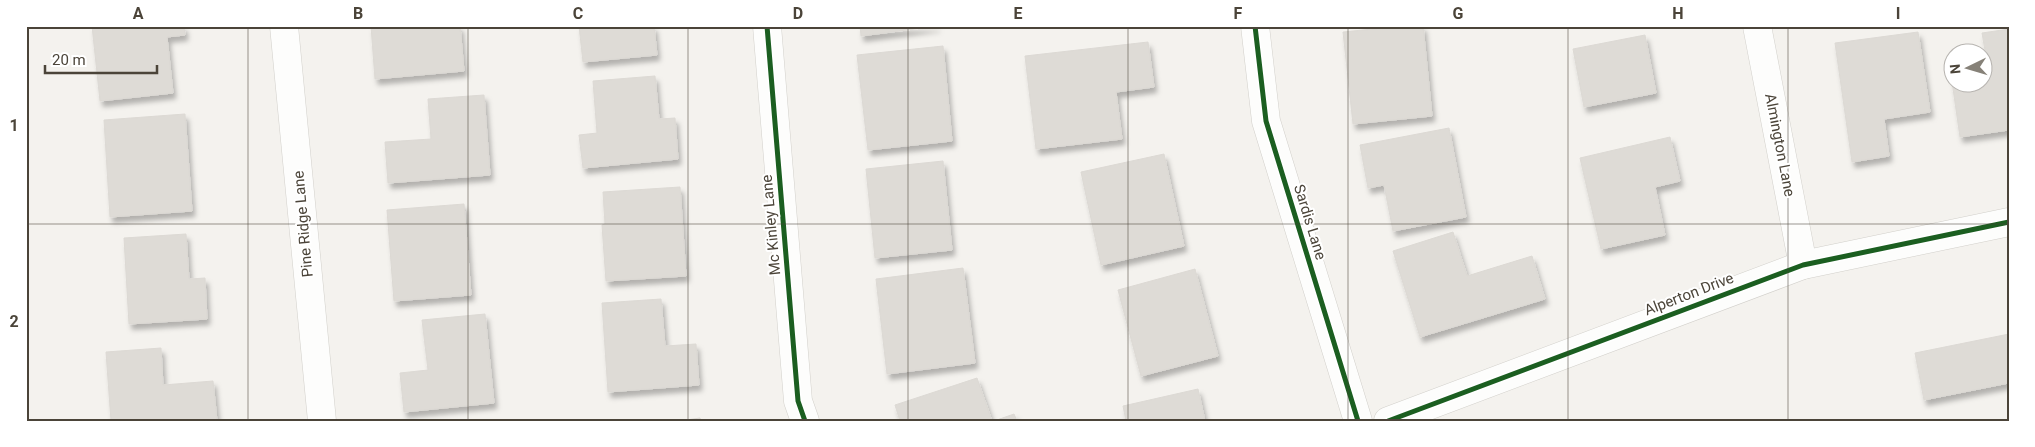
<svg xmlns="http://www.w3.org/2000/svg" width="2035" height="447" viewBox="0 0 2035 447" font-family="Roboto,sans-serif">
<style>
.building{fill:#dedbd6;stroke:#dcd9d4;filter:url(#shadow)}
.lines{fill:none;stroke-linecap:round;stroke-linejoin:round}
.minor-casing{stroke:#d2d0cb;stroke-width:29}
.minor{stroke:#fdfdfc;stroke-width:28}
.cycleway-casing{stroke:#fff;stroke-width:8}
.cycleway{stroke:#1b5e20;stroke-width:5}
.grid{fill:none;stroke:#4b4439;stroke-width:1;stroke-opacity:0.55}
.labels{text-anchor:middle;stroke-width:4;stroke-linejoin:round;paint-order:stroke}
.street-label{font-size:15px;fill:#4b4439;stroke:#fff}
.neatline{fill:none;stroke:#4b4439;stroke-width:2}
.grid-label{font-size:16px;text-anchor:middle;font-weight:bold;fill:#4b4439}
</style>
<defs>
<filter id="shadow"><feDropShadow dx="3" dy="5.5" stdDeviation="2.5" flood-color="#0004"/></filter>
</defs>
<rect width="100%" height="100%" fill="#f4f2ee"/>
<!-- building -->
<g class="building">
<polygon points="92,26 184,26 185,35 167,37 173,93 100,101"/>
<polygon points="371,26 460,26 464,71 375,79"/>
<polygon points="579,26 654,26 657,55 583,62"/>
<polygon points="860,26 937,26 861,36"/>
<polygon points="1402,26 1423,26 1432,116 1353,124 1343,32"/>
<polygon points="2009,29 2009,130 1960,137 1949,61 1952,61 1952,82 1982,82 1982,56 1986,56 1982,33"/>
<polygon points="1918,32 1930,112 1884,119 1889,156 1852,162 1835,43"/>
<polygon points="1645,35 1656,93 1584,107 1573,49"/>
<polygon points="1148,42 1154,87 1116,92 1122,139 1036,149 1025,56"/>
<polygon points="943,46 952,141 868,150 857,55"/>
<polygon points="655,76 659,119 675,118 678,159 583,168 579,135 597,133 593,81"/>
<polygon points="484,95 490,175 388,183 385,142 431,139 428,99"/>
<polygon points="185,114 192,211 110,217 104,120"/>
<polygon points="1449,128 1466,217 1393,231 1384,185 1368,188 1360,145"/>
<polygon points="1670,137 1680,181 1655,187 1665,235 1601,249 1580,158"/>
<polygon points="1164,154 1184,246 1101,265 1081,172"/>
<polygon points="943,161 952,250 875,258 866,169"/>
<polygon points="680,187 686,276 606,281 602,225 605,224 603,192"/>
<polygon points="464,204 471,295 394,301 387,210"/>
<polygon points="1453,232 1467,276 1532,256 1545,299 1420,337 1393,251"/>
<polygon points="186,234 189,279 205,278 207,319 129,324 124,238"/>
<polygon points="963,268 975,363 887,374 876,279"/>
<polygon points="1195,269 1218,356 1141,376 1118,290"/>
<polygon points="661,299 665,346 696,344 699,385 608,392 602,303"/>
<polygon points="485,314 494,403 404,412 400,373 428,370 422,320"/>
<polygon points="2009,334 2009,383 1924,400 1915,353"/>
<polygon points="161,348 163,385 213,381 217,421 111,421 106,352"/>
<polygon points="977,378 992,421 900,421 895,405"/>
<polygon points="1198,389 1205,421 1126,421 1123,406"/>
<polygon points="1014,414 1017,421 994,421"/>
<polygon points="700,418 701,421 679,421"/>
</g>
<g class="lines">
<defs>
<g id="minor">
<polyline points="284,26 322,421"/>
<polyline points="767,26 798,401 805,421"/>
<polyline points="1255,26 1266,121 1358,421"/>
<polyline points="1757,26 1803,265"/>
<polyline points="1388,421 1803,265 2009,222"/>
</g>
</defs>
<!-- minor casing -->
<use href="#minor" class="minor-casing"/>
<!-- minor -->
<use href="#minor" class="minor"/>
<defs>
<g id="cycleway">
<polyline points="767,26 798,401 805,421"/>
<polyline points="1255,26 1266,121 1358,421"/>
<polyline points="1388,421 1803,265 2009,222"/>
</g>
</defs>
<!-- cycleway casing -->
<use href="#cycleway" class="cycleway-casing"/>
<!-- cycleway -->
<use href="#cycleway" class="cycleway"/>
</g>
<!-- grid -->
<path class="grid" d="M248 26V421M468 26V421M688 26V421M908 26V421M1128 26V421M1348 26V421M1568 26V421M1788 26V421M26 224H2009"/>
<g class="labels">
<!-- street labels -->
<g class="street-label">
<text transform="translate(1780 145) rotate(79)" y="5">Almington Lane</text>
<text transform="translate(1310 222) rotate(73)" y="5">Sardis Lane</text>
<text transform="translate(303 224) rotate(-95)" y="5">Pine Ridge Lane</text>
<text transform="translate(771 225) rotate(-95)" y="5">Mc Kinley Lane</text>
<text transform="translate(1689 294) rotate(-21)" y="5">Alperton Drive</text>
</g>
</g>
<!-- border -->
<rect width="2035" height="447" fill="none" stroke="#ffffff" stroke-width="55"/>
<!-- north arrow -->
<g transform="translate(1968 68) rotate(265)"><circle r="24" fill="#ffffff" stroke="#b7b4b0"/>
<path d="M0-4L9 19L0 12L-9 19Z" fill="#868178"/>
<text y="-8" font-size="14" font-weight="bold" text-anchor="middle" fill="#4b4439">N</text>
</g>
<!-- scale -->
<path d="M45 65v8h112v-8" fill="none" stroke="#4b4439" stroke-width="2.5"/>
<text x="52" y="65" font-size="15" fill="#4b4439" stroke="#ffffff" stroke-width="4" paint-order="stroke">20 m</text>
<rect x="28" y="28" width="1980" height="392" class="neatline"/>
<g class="grid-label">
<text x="138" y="19">A</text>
<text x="358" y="19">B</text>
<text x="578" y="19">C</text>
<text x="798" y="19">D</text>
<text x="1018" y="19">E</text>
<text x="1238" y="19">F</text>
<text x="1458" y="19">G</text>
<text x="1678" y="19">H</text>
<text x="1898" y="19">I</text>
<text x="14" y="131">1</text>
<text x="14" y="327">2</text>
</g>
</svg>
